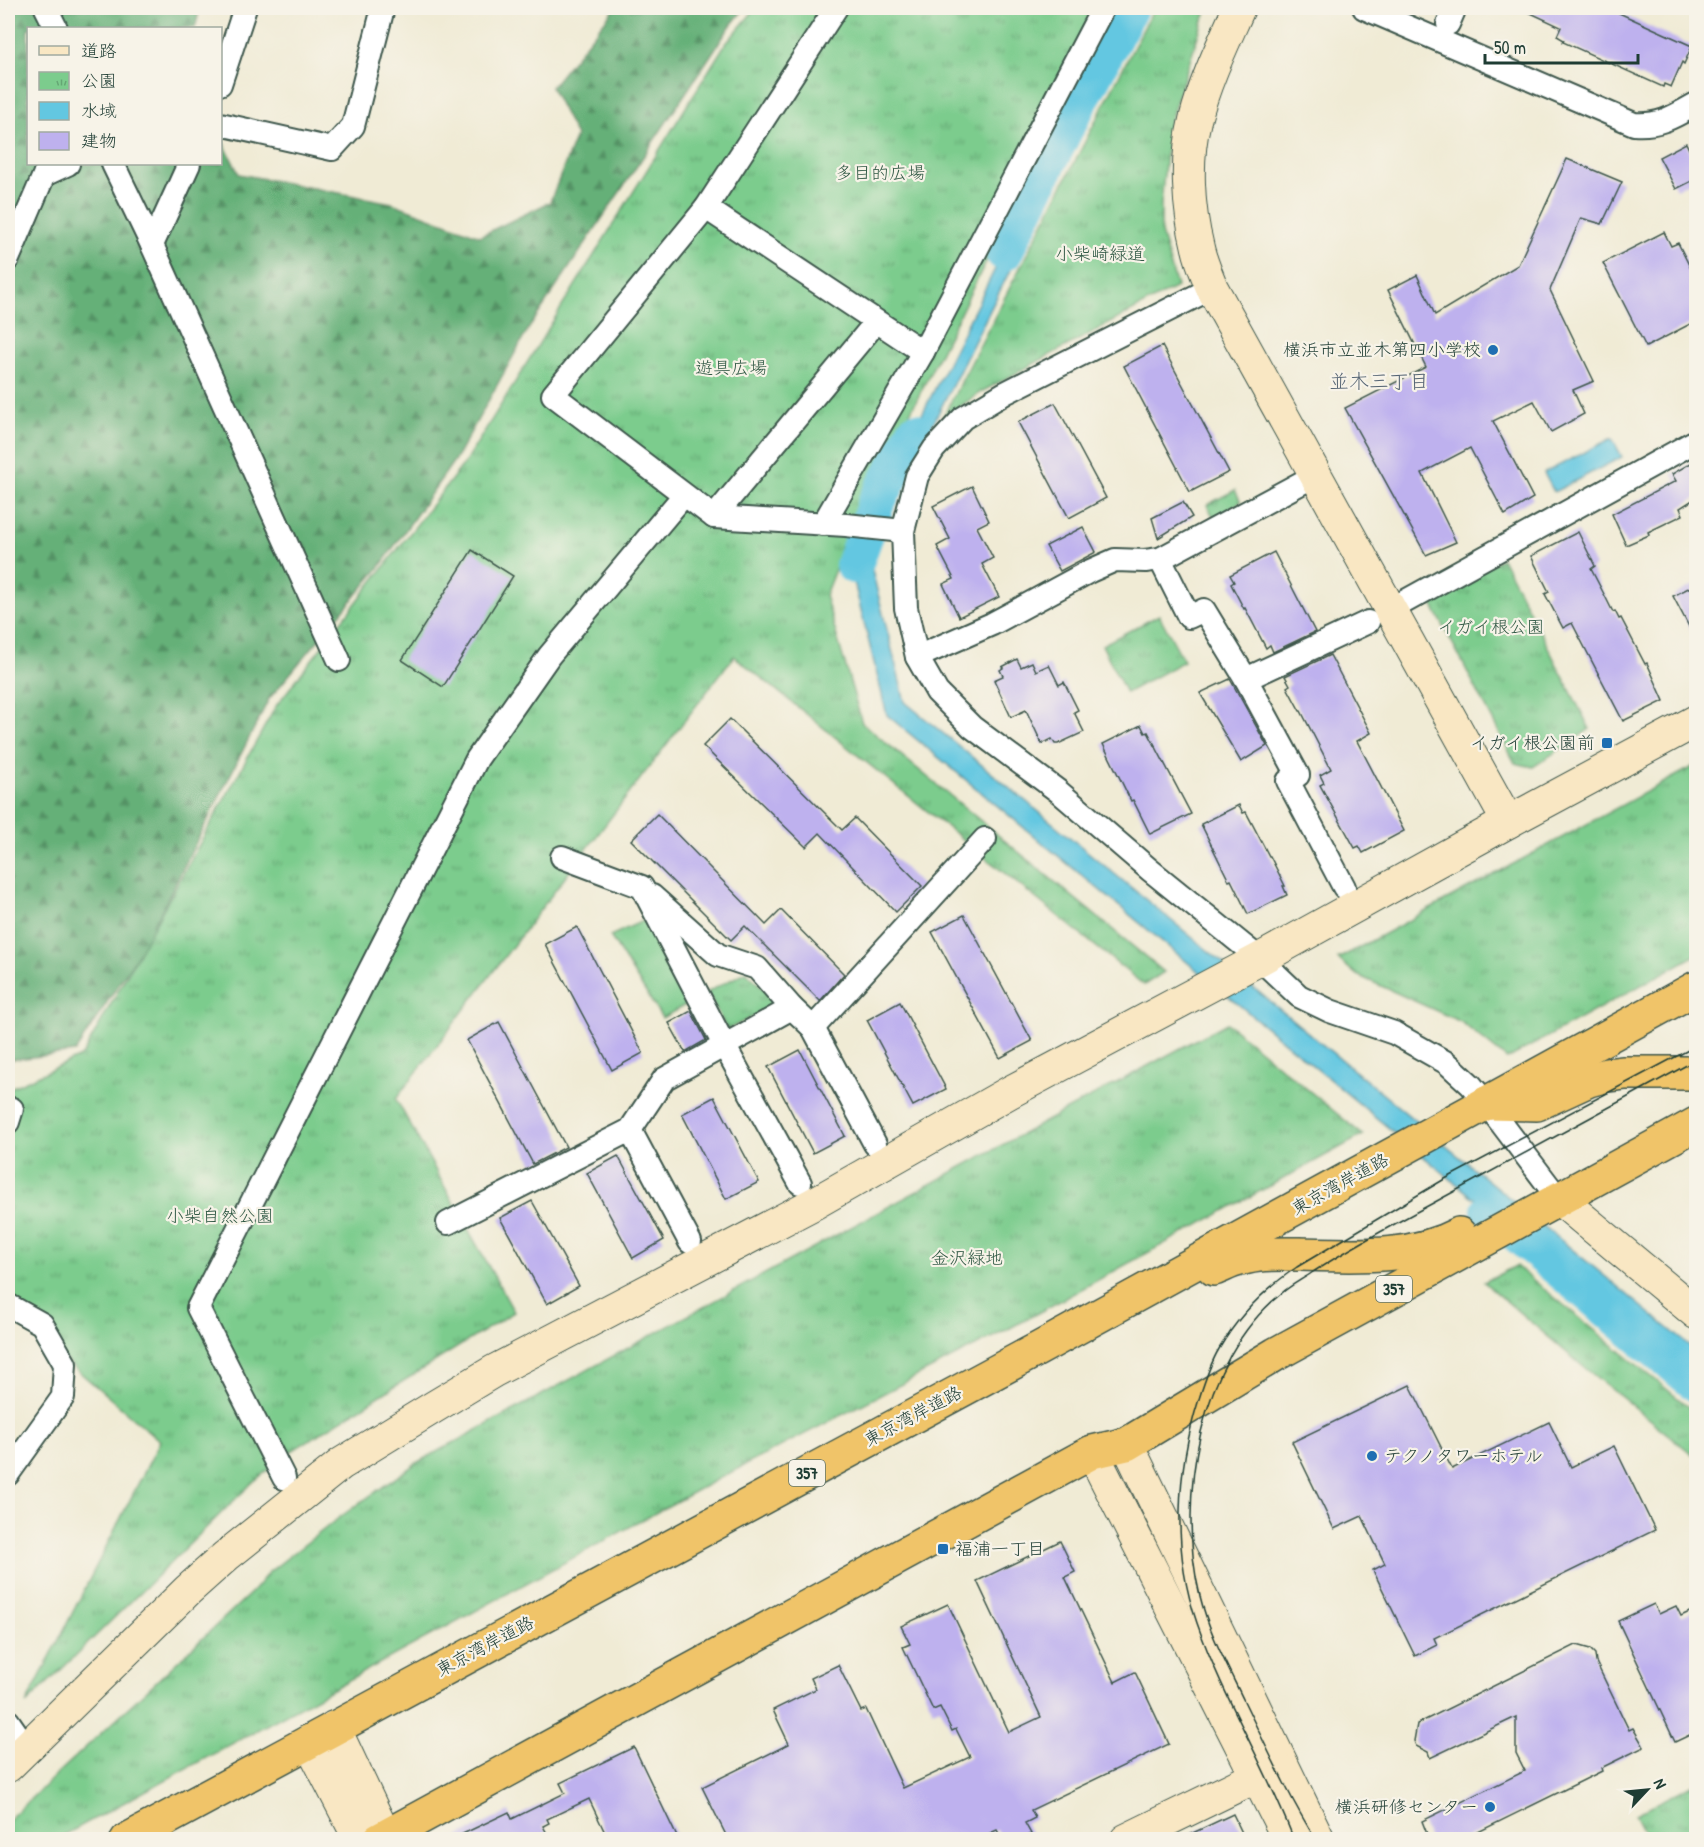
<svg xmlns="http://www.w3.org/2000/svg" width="1704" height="1847" viewBox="0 0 1704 1847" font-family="'Patrick Hand','Klee One',sans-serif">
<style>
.forest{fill:url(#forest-firs);stroke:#427656;stroke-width:1.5}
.park{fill:url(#park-tufts);stroke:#4e8460;stroke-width:1.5}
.pitch{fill:#7ccc8d;stroke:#4e8460;stroke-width:1.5}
.water{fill:#63c7e1;stroke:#41828a;stroke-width:1.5}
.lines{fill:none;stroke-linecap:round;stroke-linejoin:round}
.river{stroke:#63c7e1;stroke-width:38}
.building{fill:#beb1ee}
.street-casing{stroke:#3e574c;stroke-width:26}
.secondary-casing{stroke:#3e574c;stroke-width:34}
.highway-casing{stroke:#3e574c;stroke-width:36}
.street{stroke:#fff;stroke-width:22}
.secondary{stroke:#f9e7c3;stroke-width:32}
.highway{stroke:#f0c469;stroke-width:33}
.tram{stroke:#1f3d34;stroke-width:1.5}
.poi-dot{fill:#1f6fb2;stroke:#f7f3e8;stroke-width:2}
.labels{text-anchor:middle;stroke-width:4.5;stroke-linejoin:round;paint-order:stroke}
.shield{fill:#f7f3e8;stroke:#60746a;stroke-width:1.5}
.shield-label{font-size:16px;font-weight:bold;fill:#1f3d34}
.park-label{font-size:18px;fill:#325a46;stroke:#f7f3e8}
.poi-label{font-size:18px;fill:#1f3d34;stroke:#f7f3e8;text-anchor:end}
.street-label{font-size:18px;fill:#1f3d34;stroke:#f7f3e8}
.neighbourhood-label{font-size:20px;fill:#576675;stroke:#f7f3e8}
</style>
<defs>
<pattern id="forest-firs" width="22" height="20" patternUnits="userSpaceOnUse" patternTransform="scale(1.5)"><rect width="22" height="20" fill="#65b078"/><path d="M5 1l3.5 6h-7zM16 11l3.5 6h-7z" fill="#539063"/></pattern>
<pattern id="park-tufts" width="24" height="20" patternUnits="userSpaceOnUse" patternTransform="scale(1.5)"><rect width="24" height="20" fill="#7ccc8d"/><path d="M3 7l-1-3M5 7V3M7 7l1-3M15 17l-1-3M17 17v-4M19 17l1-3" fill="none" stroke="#65a774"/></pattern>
</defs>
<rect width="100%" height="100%" fill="#f7f3e8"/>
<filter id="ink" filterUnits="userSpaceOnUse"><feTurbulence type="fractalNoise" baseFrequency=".0167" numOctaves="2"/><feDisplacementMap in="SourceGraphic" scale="12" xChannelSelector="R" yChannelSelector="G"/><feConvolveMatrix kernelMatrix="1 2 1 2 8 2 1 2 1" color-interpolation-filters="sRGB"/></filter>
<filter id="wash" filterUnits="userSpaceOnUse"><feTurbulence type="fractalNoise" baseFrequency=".008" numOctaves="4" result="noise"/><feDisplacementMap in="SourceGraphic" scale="24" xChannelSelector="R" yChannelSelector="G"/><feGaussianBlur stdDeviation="1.35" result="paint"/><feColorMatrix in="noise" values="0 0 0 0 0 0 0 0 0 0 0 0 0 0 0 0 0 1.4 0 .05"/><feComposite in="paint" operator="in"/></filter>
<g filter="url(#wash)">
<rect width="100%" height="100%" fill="#f0ebd5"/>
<!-- forest -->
<polygon class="forest" points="8,8 200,8 195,28 28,28 28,164 220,164 221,138 239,174 392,203 480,236 550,202 576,136 551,87 615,8 745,8 731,25 529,328 458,455 379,568 269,699 144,945 75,1052 8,1060"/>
<!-- park -->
<g class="park">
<polygon points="756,8 1113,8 848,537 825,595 862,723 1164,972 1144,985 734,656 396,1099 514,1312 293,1450 253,1482 26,1704 160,1441 8,1311 8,1089 82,1056 276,706 466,461 724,46"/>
<polygon points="1154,8 1207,8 1169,124 1161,204 1161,233 1177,287 981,392 942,419"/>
<polygon points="1235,490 1241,502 1214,518 1207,505"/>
<polygon points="1502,558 1590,729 1533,767 1515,763 1430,600"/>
<polygon points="1159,615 1184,661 1126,693 1102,645"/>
<polygon points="1696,765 1696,955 1507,1059 1461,1022 1357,975 1338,959"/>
<polygon points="746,972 779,1003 727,1030 707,992"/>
<polygon points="1227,1023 1363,1135 1012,1327 714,1481 57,1839 8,1839 8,1820 253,1591 269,1572 340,1517 418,1462"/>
<polygon points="1516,1266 1696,1413 1696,1457 1580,1364 1484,1282"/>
<polygon points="1696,1783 1696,1839 1648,1839 1635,1814"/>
</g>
<!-- pitch -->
<polygon class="pitch" points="647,919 691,1002 662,1018 610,936"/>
<!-- water -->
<g class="water">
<polygon points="1126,8 1142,8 887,515 869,558 905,702 1696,1351 1696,1381 887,715 851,570 874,510"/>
<polygon points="1612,438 1622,457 1554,492 1544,473"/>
</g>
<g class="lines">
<!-- river -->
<g class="river">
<polyline points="1004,252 1063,132 1129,8"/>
<polyline points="854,565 876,503 915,432"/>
<polyline points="1490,1211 1696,1383"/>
</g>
</g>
<g id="blocks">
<!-- building -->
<g class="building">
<polygon points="1520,8 1608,8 1692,46 1684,64 1682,62 1671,87 1664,84 1663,87 1563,42 1564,40 1557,36 1561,27"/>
<polygon points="1686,143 1696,164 1696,179 1676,189 1659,157"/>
<polygon points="1567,159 1622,182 1602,224 1581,218 1550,290 1594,381 1573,390 1584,414 1551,432 1534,401 1493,421 1533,498 1505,515 1470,448 1422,473 1456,542 1426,555 1345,408 1426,367 1388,290 1417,275 1435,315 1518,265"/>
<polygon points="1664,232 1671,246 1678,243 1696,279 1696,321 1646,347 1603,263"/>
<polygon points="1162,346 1229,472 1190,492 1124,366"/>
<polygon points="1055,403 1106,498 1069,518 1018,422"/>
<polygon points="1696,460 1696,498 1680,508 1683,515 1648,532 1649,535 1626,545 1612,514 1676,481 1672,474"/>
<polygon points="972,486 989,521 977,527 993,558 982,564 999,597 959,617 943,584 954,579 937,546 950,539 933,506"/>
<polygon points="1183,502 1192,517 1158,538 1152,518"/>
<polygon points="1083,527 1096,552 1060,571 1046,546"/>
<polygon points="1578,532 1595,566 1591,569 1605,596 1613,612 1615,611 1619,619 1621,618 1645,664 1647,663 1664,701 1623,721 1572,623 1563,628 1545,594 1549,592 1531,556"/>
<polygon points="472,550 513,576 443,687 402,660"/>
<polygon points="1274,552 1315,632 1273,652 1270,645 1266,648 1245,608 1244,609 1231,584 1234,582 1230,575"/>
<polygon points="1696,584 1696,640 1673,596"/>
<polygon points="1330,655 1371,733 1357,741 1404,831 1363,853 1359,846 1355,848 1320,785 1324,783 1320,775 1331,769 1301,711 1300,711 1287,687 1290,685 1285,676"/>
<polygon points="1017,659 1021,667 1032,662 1036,671 1049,665 1059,685 1064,682 1078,710 1074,712 1084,732 1058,744 1055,744 1052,739 1042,744 1026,710 1011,717 994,680 1003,676 1000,670 1003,668 1002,667"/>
<polygon points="1230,679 1267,746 1241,762 1200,693"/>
<polygon points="730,719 842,830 855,818 922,886 896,912 820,833 806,847 703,746"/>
<polygon points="1141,725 1145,733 1148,732 1191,814 1150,834 1133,800 1131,801 1103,744"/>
<polygon points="1239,805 1243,813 1246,812 1269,856 1270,856 1285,886 1283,886 1287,895 1248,914 1231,880 1229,881 1201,824"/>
<polygon points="657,814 766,925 781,910 844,974 820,1001 745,926 731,940 631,840"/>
<polygon points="964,915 1032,1041 1000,1058 932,932"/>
<polygon points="577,927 643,1053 612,1070 545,944"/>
<polygon points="900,1002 946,1089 913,1106 867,1020"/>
<polygon points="691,1011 706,1040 685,1052 669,1023"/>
<polygon points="499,1022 566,1147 533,1164 467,1040"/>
<polygon points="800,1050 845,1136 813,1153 768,1067"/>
<polygon points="714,1097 759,1182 726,1199 682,1114"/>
<polygon points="618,1156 664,1240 633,1258 587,1173"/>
<polygon points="532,1201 579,1286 547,1304 500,1218"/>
<polygon points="1410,1385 1452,1469 1549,1422 1571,1467 1614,1446 1655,1530 1434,1638 1437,1645 1415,1656 1373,1570 1385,1564 1362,1516 1334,1529 1292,1442"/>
<polygon points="1060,1541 1075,1572 1065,1577 1115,1682 1135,1672 1169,1744 1031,1810 1035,1818 1025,1823 1031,1834 1020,1839 1002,1839 997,1830 977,1839 728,1839 702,1787 789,1744 773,1710 816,1689 811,1678 838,1665 861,1711 866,1709 903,1788 970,1757 956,1729 952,1731 940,1707 933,1710 903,1647 910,1644 901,1626 948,1604 1009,1732 1041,1717 977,1581"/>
<polygon points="1654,1604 1659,1614 1676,1606 1681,1616 1696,1609 1696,1732 1675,1742 1618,1621"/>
<polygon points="1576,1645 1590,1649 1595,1654 1596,1662 1629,1730 1633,1728 1644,1747 1601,1768 1602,1771 1464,1839 1429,1839 1422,1821 1525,1771 1516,1753 1516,1717 1430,1758 1428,1752 1416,1746 1414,1741 1417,1724"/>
<polygon points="634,1747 678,1839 608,1839 589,1799 547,1819 549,1823 543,1826 550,1839 452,1839 509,1812 512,1819 565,1793 560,1783"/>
<polygon points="1233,1814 1245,1839 1180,1839"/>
</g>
</g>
</g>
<g filter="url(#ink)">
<use href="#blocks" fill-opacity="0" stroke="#3e574c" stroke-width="1.5"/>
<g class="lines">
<defs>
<g id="street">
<polyline points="46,8 56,28"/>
<polyline points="836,8 706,208 553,395 714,517 846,525 903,531"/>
<path d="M1364 8 1634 124C1660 126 1675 116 1696 104"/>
<polyline points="1448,24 1455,8"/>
<polyline points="220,84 245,8"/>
<polyline points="220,124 332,149 353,126 383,8"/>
<polyline points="113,164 152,245 339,660"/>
<polyline points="706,208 923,352"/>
<polyline points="152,245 189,164"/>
<polyline points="8,259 44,175 68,164"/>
<polyline points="1212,288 1005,393 963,418 934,449 917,476 903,531 906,608 917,657 937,692 972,727 1058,791 1150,870 1260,959 1299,996 1330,1011 1394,1033 1447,1063 1471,1085 1486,1103 1558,1198"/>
<polyline points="714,517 876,322"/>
<polyline points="823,524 923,352 1103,8"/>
<polyline points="1160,559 1189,617 1204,610 1246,679"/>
<polyline points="1404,602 1696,441"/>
<polyline points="917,657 992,624 1090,571 1115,560 1145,561 1160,559 1316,475"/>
<polyline points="562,857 642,887 724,1045 800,1183"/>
<polyline points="1344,887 1288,781 1298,775 1246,679 1368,622"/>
<polyline points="652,896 718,955 757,968 792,1008 813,1028 875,1144"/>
<polyline points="813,1028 985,839"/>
<polyline points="8,1122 12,1109"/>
<polyline points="630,1130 690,1242"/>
<polyline points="448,1223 630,1130 664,1079 792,1008"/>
<polyline points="8,1305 42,1324 65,1364 63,1397 8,1474"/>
<polyline points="284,1478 198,1308 477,759 549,656 684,495"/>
<polyline points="8,1721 26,1747"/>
</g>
<g id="secondary">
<path d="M1239 8C1223 44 1205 81 1195 120 1185 160 1188 208 1198 248 1201 262 1207 275 1212 288L1508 822"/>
<polyline points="1558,1198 1696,1313"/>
<polyline points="1127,1444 1319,1840"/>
<polyline points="1092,1452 1289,1840"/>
<polyline points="334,1727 387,1840"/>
<polyline points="309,1741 360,1840"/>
<polyline points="8,1766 188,1590 226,1556 341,1464 434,1407 494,1371 813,1204 1010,1092 1260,959 1508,822 1696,721"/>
<polyline points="1126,1840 1276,1767"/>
</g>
<g id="highway">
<polyline points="1486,1103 1537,1104 1589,1080 1607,1075 1624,1073 1696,1073"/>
<path d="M1214 1269C1222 1266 1231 1261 1240 1259 1259 1253 1279 1254 1300 1254 1354 1255 1410 1260 1459 1234"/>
<polyline points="127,1840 1040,1348 1696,988"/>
<polyline points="379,1840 1092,1452 1127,1444 1276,1354 1696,1124"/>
</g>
</defs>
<!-- street casing -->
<use href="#street" class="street-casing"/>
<!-- secondary casing -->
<use href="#secondary" class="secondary-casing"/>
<!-- highway casing -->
<use href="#highway" class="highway-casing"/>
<!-- street -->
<use href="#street" class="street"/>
<!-- secondary -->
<use href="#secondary" class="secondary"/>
<!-- highway -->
<use href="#highway" class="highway"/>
<!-- tram -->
<g class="tram">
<path d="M1294 1840C1266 1766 1223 1698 1197 1623 1172 1551 1176 1471 1199 1399 1204 1383 1210 1364 1219 1349 1238 1316 1266 1288 1297 1267L1443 1180 1696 1046"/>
<path d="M1316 1840C1288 1795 1267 1748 1244 1701 1228 1667 1209 1633 1200 1596 1176 1498 1199 1359 1282 1293 1291 1285 1303 1279 1313 1272 1353 1246 1394 1224 1435 1202 1522 1155 1609 1107 1696 1060"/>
</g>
</g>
</g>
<!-- markers -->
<g class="poi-dot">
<circle cx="1493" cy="350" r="6"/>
<rect x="1601" y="737" width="12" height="12" rx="3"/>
<circle cx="1372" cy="1456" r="6"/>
<rect x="937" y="1543" width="12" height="12" rx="3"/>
<circle cx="1490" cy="1807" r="6"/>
</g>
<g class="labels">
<!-- shield labels -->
<g class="shield">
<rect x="1376" y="1276" width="36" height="26" rx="4.5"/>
<rect x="789" y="1460" width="36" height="26" rx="4.5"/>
</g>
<g class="shield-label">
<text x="1394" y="1295">357</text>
<text x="807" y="1479">357</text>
</g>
<!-- park labels -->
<g class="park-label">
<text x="880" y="179">多目的広場</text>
<text x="1100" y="260">小柴崎緑道</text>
<text x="731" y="374">遊具広場</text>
<text x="1491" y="633">イガイ根公園</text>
<text x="220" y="1222">小柴自然公園</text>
<text x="967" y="1264">金沢緑地</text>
</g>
<!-- poi labels -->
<g class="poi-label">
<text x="1481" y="356">横浜市立並木第四小学校</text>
<text x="1595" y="749">イガイ根公園前</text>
<text x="1384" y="1462" text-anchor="start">テクノタワーホテル</text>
<text x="955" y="1555" text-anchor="start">福浦一丁目</text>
<text x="1478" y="1813">横浜研修センター</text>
</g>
<!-- street labels -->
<g class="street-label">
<text transform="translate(1340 1184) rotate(-29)" y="6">東京湾岸道路</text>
<text transform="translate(913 1416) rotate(-28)" y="6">東京湾岸道路</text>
<text transform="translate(485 1646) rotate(-28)" y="6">東京湾岸道路</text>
</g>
<!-- neighbourhood labels -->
<g class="neighbourhood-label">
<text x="1379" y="388">並木三丁目</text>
</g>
</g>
<!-- margin -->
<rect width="1704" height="1847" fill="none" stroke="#f7f3e8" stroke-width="30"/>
<!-- legend -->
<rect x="27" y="27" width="195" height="138" fill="#f7f3e8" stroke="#a1aaa0" stroke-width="1.5"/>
<rect x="39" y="46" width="30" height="9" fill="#f9e7c3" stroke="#a1aaa0" stroke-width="1.5"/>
<text x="81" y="57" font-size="18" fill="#1f3d34">道路</text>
<rect x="39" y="72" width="30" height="18" fill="url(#park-tufts)" stroke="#a1aaa0" stroke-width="1.5"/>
<text x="81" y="87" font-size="18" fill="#1f3d34">公園</text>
<rect x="39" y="102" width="30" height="18" fill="#63c7e1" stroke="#a1aaa0" stroke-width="1.5"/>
<text x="81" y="117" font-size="18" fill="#1f3d34">水域</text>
<rect x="39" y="132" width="30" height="18" fill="#beb1ee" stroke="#a1aaa0" stroke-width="1.5"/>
<text x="81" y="147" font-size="18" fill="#1f3d34">建物</text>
<!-- north arrow -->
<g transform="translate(1647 1790) rotate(64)" stroke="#f7f3e8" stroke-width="4.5" paint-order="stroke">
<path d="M0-4.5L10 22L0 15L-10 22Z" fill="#1f3d34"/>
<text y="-9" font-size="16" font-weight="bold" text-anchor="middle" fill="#1f3d34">N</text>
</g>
<!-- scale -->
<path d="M1485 54v9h153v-9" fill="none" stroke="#1f3d34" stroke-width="3"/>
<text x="1494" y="54" font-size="18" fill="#1f3d34" stroke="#f7f3e8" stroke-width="4.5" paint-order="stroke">50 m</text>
</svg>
